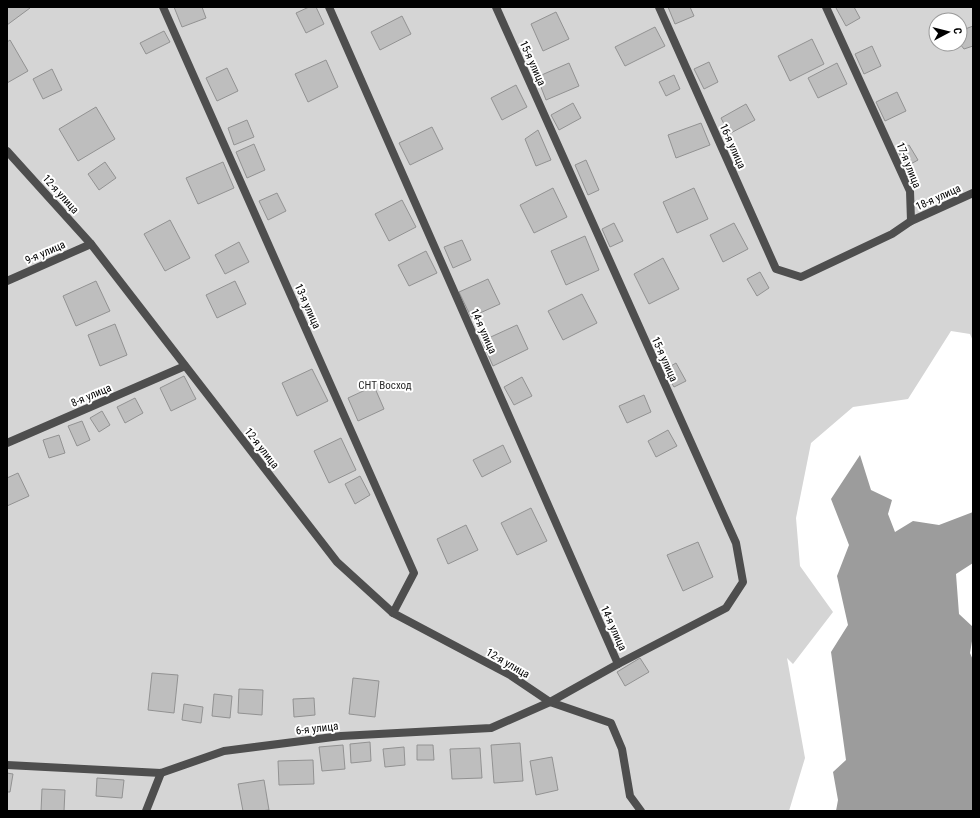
<svg xmlns="http://www.w3.org/2000/svg" width="980" height="818" viewBox="0 0 980 818" font-family="'Roboto Condensed',sans-serif">
<style>
.green{fill:#d5d5d5;fill-rule:evenodd}
.water{fill:#9c9c9c}
.building{fill:#bebebe;stroke:#929292}
.lines{fill:none;stroke-linecap:round;stroke-linejoin:round}
.minor{stroke:#4e4e4e;stroke-width:8}
.labels{text-anchor:middle;stroke-width:4;stroke-linejoin:round;paint-order:stroke}
.street-label{font-size:11px;fill:#000;stroke:#fff}
.park-label{font-size:11px;fill:#2c2c2c;stroke:#fff}
</style>
<rect width="100%" height="100%" fill="#fff"/>
<!-- green -->
<path class="green" d="M7 7H973V341L970 334 951 331 908 399 853 407 811 443 796 518 800 566 833 612 793 664 787 658 805 758 789 811H7ZM936 20H960V44H936Z"/>
<!-- water -->
<polygon class="water" points="860,455 871,490 892,500 888,514 895,532 913,521 939,525 973,512 973,563 956,574 959,614 973,627 973,635 970,653 973,660 973,811 836,811 838,800 833,772 846,760 831,652 848,625 837,576 849,545 831,499"/>
<!-- building -->
<g class="building">
<polygon points="7,7 29,7 30,8 7,25"/>
<polygon points="174,7 202,7 206,18 182,27"/>
<polygon points="309,7 316,7 324,24 306,33 296,13"/>
<polygon points="668,7 690,7 694,16 675,24"/>
<polygon points="838,7 854,7 860,18 846,26 836,8"/>
<polygon points="556,12 569,39 543,51 531,24"/>
<polygon points="402,16 411,34 380,50 371,32"/>
<polygon points="973,26 973,46 964,49 960,44 960,31"/>
<polygon points="655,27 665,46 625,66 615,47"/>
<polygon points="164,31 170,42 146,54 140,43"/>
<polygon points="812,39 824,64 790,81 778,56"/>
<polygon points="10,40 28,71 7,83 7,42"/>
<polygon points="872,46 881,66 864,74 855,54"/>
<polygon points="326,60 338,87 308,102 295,74"/>
<polygon points="709,62 718,82 704,89 694,69"/>
<polygon points="569,63 579,86 546,100 537,77"/>
<polygon points="837,63 847,84 818,98 808,78"/>
<polygon points="227,68 238,91 217,101 206,78"/>
<polygon points="52,69 62,90 43,99 33,79"/>
<polygon points="674,75 680,89 666,96 659,82"/>
<polygon points="516,85 527,107 502,120 491,98"/>
<polygon points="897,92 906,111 885,121 876,102"/>
<polygon points="573,103 581,118 559,130 551,115"/>
<polygon points="746,104 755,120 729,134 721,118"/>
<polygon points="96,107 115,139 78,161 59,129"/>
<polygon points="247,120 254,137 234,145 228,128"/>
<polygon points="701,123 710,145 676,158 668,135"/>
<polygon points="432,127 443,149 410,165 399,143"/>
<polygon points="538,130 551,160 536,166 525,139"/>
<polygon points="254,144 265,170 247,178 236,152"/>
<polygon points="909,145 918,160 907,166 898,152"/>
<polygon points="586,160 599,190 588,195 575,165"/>
<polygon points="105,162 116,178 99,190 88,174"/>
<polygon points="223,162 234,188 198,204 186,178"/>
<polygon points="553,188 567,217 534,233 520,205"/>
<polygon points="694,188 708,219 677,233 663,202"/>
<polygon points="277,193 286,211 268,220 259,201"/>
<polygon points="402,200 416,227 389,241 375,214"/>
<polygon points="170,220 190,258 165,271 144,234"/>
<polygon points="614,223 623,241 610,247 602,229"/>
<polygon points="734,223 748,249 723,262 710,235"/>
<polygon points="585,236 599,270 566,285 551,251"/>
<polygon points="462,240 471,260 453,268 444,247"/>
<polygon points="239,242 249,262 225,274 215,255"/>
<polygon points="426,251 437,273 409,286 398,265"/>
<polygon points="663,258 679,289 649,304 634,274"/>
<polygon points="760,272 769,288 757,296 747,279"/>
<polygon points="488,279 500,304 471,317 459,292"/>
<polygon points="96,281 110,311 76,326 63,296"/>
<polygon points="235,281 246,304 217,318 206,295"/>
<polygon points="582,294 597,323 563,340 548,311"/>
<polygon points="115,324 127,355 100,366 88,335"/>
<polygon points="517,325 528,349 493,366 482,341"/>
<polygon points="676,363 686,381 674,387 664,370"/>
<polygon points="312,369 328,401 297,416 282,383"/>
<polygon points="184,376 196,399 171,411 160,388"/>
<polygon points="522,377 532,396 514,405 504,387"/>
<polygon points="374,386 384,409 358,421 348,398"/>
<polygon points="644,395 651,412 627,423 619,406"/>
<polygon points="135,398 143,413 125,423 117,407"/>
<polygon points="102,411 110,425 99,432 90,418"/>
<polygon points="82,421 90,440 77,446 68,426"/>
<polygon points="668,430 677,446 656,457 648,441"/>
<polygon points="59,435 65,453 49,458 43,440"/>
<polygon points="341,438 356,470 329,483 314,451"/>
<polygon points="503,445 511,462 482,477 473,460"/>
<polygon points="18,473 29,496 7,506 7,478"/>
<polygon points="360,476 370,495 355,504 345,484"/>
<polygon points="531,508 547,541 517,555 501,523"/>
<polygon points="466,525 478,550 448,564 437,539"/>
<polygon points="698,542 713,577 683,591 667,555"/>
<polygon points="640,658 649,672 625,686 617,672"/>
<polygon points="152,673 178,675 174,713 148,710"/>
<polygon points="353,678 379,681 375,717 349,714"/>
<polygon points="239,689 263,690 262,715 238,713"/>
<polygon points="214,694 232,696 230,718 212,716"/>
<polygon points="314,698 315,715 294,717 293,699"/>
<polygon points="184,704 203,707 201,723 182,720"/>
<polygon points="370,742 371,761 351,763 350,744"/>
<polygon points="520,743 523,781 494,783 491,745"/>
<polygon points="343,745 345,769 322,771 319,747"/>
<polygon points="417,745 433,745 434,760 417,760"/>
<polygon points="404,747 405,765 385,767 383,749"/>
<polygon points="480,748 482,778 452,779 450,749"/>
<polygon points="552,757 558,790 536,795 530,761"/>
<polygon points="313,760 314,784 279,785 278,761"/>
<polygon points="7,773 13,774 10,792 7,792"/>
<polygon points="97,778 124,780 122,798 96,796"/>
<polygon points="264,780 269,810 260,811 243,811 238,784"/>
<polygon points="42,789 65,790 64,811 41,811"/>
</g>
<g class="lines">
<!-- minor -->
<g class="minor">
<polyline points="163,7 414,573 393,613"/>
<polyline points="329,7 618,664"/>
<polyline points="659,7 776,269 801,277 892,234 911,221 910,191 826,7"/>
<polyline points="7,151 91,244 337,562 393,613 510,675 550,702 611,723 622,749 630,796 641,811"/>
<polyline points="911,221 973,193"/>
<polyline points="7,281 91,244"/>
<polyline points="7,443 185,366"/>
<polyline points="7,765 161,773 224,751 341,736 491,728 550,702 618,664 726,608 743,582 736,543 496,7"/>
<polyline points="146,811 161,773"/>
</g>
</g>
<g class="labels">
<!-- street labels -->
<g class="street-label">
<text transform="translate(533 63) rotate(66)" y="4">15-я улица</text>
<text transform="translate(733 146) rotate(66)" y="4">16-я улица</text>
<text transform="translate(909 165) rotate(68)" y="4">17-я улица</text>
<text transform="translate(61 194) rotate(48)" y="4">12-я улица</text>
<text transform="translate(938 197) rotate(-24)" y="4">18-я улица</text>
<text transform="translate(45 252) rotate(-24)" y="4">9-я улица</text>
<text transform="translate(308 306) rotate(66)" y="4">13-я улица</text>
<text transform="translate(484 331) rotate(66)" y="4">14-я улица</text>
<text transform="translate(665 359) rotate(66)" y="4">15-я улица</text>
<text transform="translate(91 395) rotate(-23)" y="4">8-я улица</text>
<text transform="translate(262 448) rotate(52)" y="4">12-я улица</text>
<text transform="translate(614 628) rotate(66)" y="4">14-я улица</text>
<text transform="translate(508 663) rotate(30)" y="4">12-я улица</text>
<text transform="translate(317 728) rotate(-7)" y="4">6-я улица</text>
</g>
<!-- park labels -->
<g class="park-label">
<text x="385" y="389">СНТ Восход</text>
</g>
</g>
<!-- border -->
<rect width="980" height="818" fill="none" stroke="#000000" stroke-width="16"/>
<!-- north arrow -->
<g transform="translate(948 32) rotate(83)"><circle r="19" fill="#ffffff" stroke="#999999"/>
<path d="M0-3L7 15L0 10L-7 15Z" fill="#000000"/>
<text y="-6" font-size="11" font-weight="bold" text-anchor="middle" fill="#000000">С</text>
</g>
</svg>
